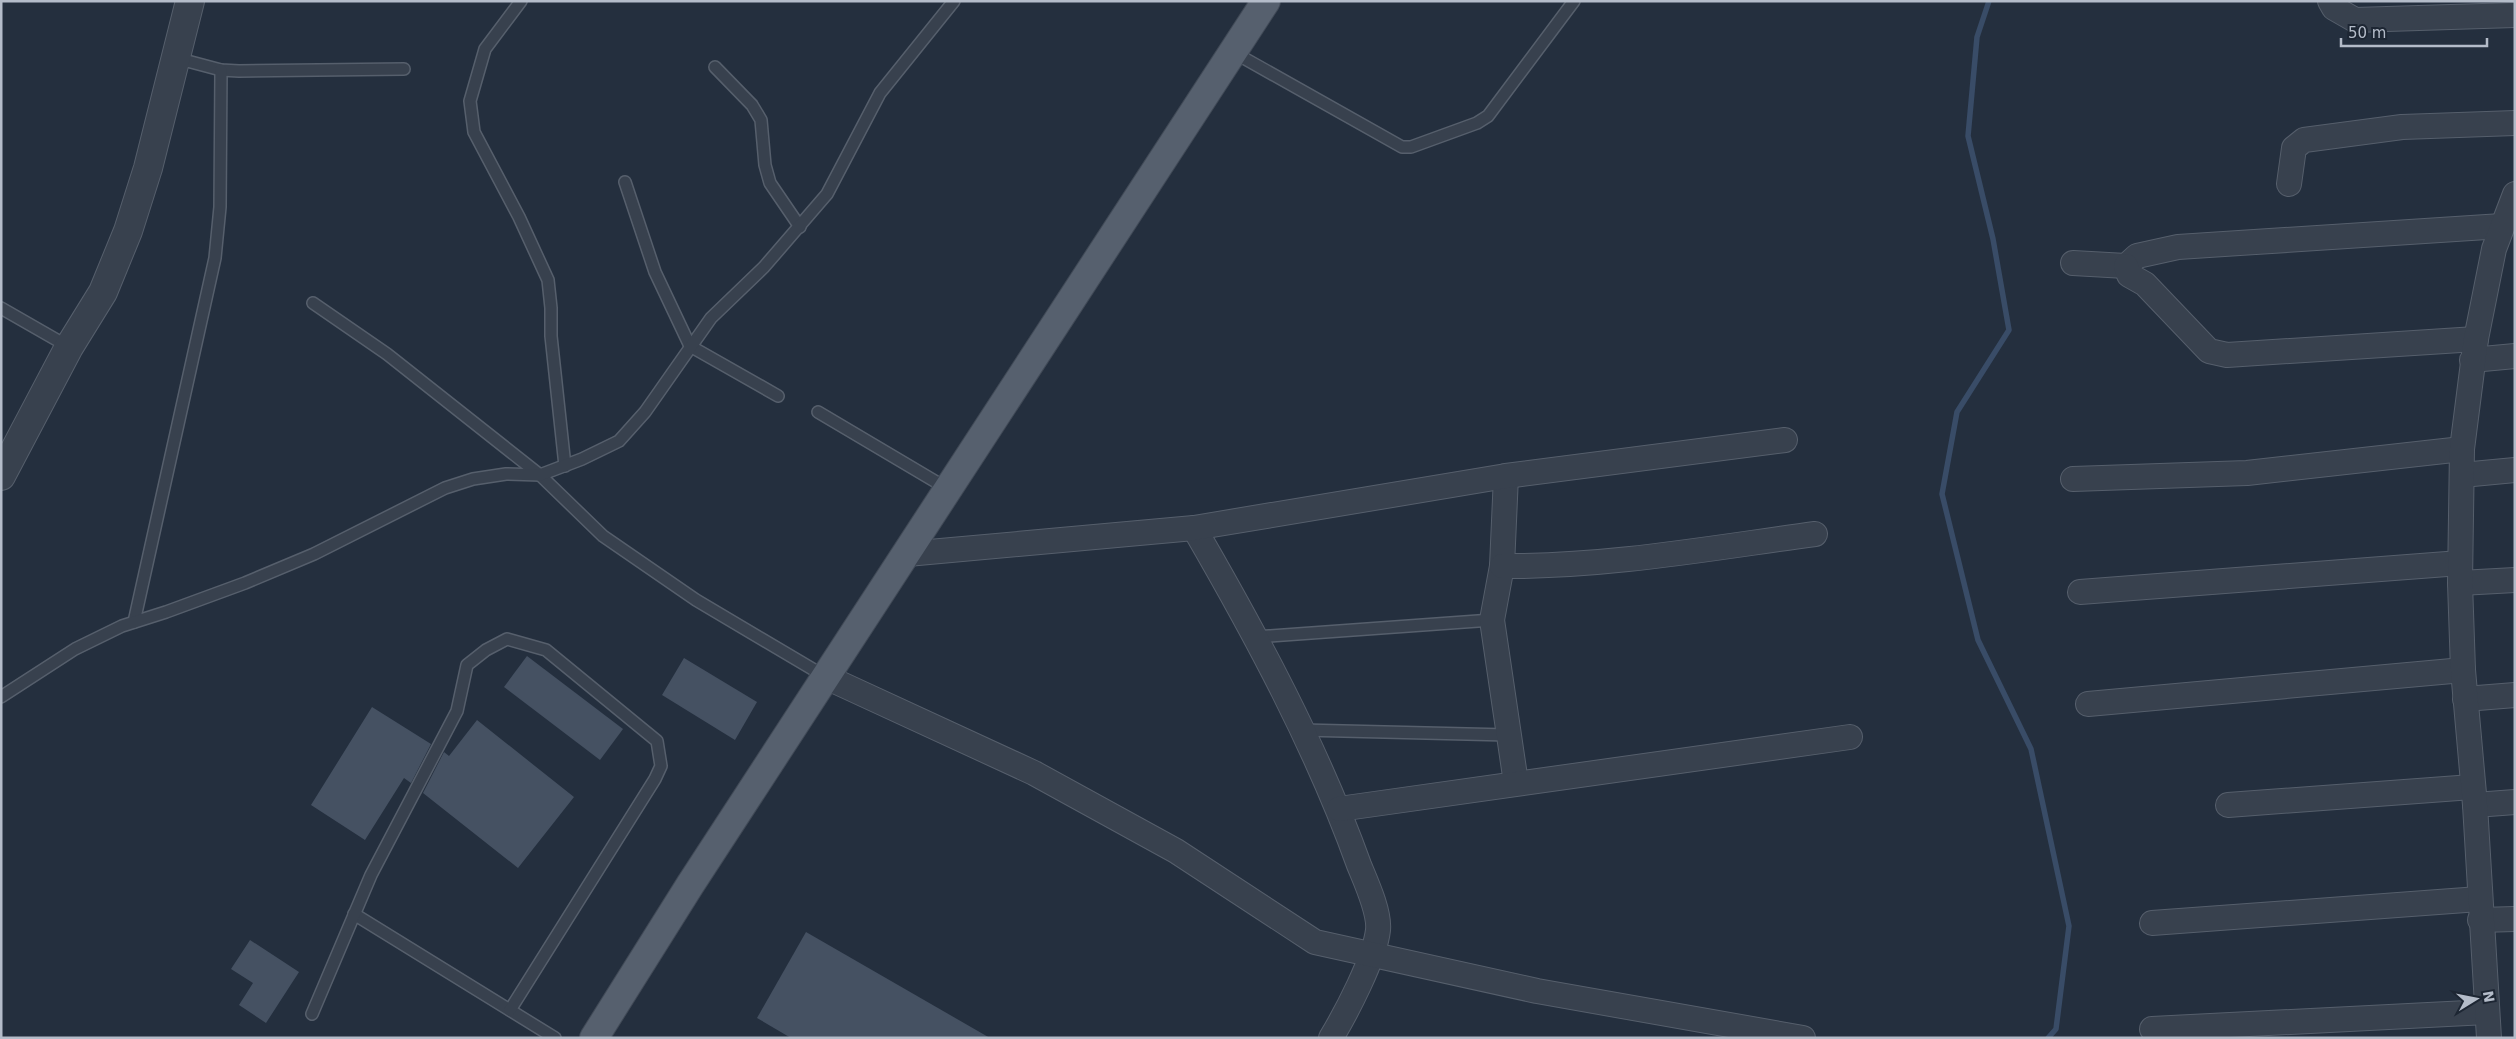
<svg xmlns="http://www.w3.org/2000/svg" width="2516" height="1039" viewBox="0 0 2516 1039" font-family="'DejaVu Sans',sans-serif">
<style>
.lines{fill:none;stroke-linecap:round;stroke-linejoin:round}
.stream{stroke:#394c67;stroke-width:5.5}
.building{fill:#455162}
.service-casing{stroke:#565f6c;stroke-width:14}
.minor-casing{stroke:#565f6c;stroke-width:26}
.tertiary-casing{stroke:#565f6c;stroke-width:30}
.primary-casing{stroke:#414a57;stroke-width:30}
.service{stroke:#38414e;stroke-width:11}
.minor{stroke:#38414e;stroke-width:24}
.tertiary{stroke:#38414e;stroke-width:28}
.primary{stroke:#56606e;stroke-width:28}
</style>
<rect width="100%" height="100%" fill="#242f3e"/>
<g class="lines">
<!-- stream -->
<polyline class="stream" points="1989,1 1977,37 1968,136 1993,239 2009,330 1957,412 1942,494 1978,640 2031,749 2069,926 2056,1029 2048,1038"/>
</g>
<!-- building -->
<g class="building">
<polygon points="527,656 623,729 600,760 504,687"/>
<polygon points="684,658 757,702 735,740 662,695"/>
<polygon points="372,707 431,744 411,783 404,778 365,840 311,805"/>
<polygon points="477,720 574,797 518,868 423,793 444,752 449,756"/>
<polygon points="806,932 990,1038 791,1038 757,1018"/>
<polygon points="250,940 299,972 266,1023 239,1005 253,983 231,969"/>
</g>
<g class="lines">
<defs>
<g id="service">
<polyline points="521,1 485,49 470,101 474,132 519,217 548,280 551,308 551,336 565,466"/>
<polyline points="1233,52 1402,147 1411,147 1477,123 1488,116 1574,1"/>
<polyline points="176,58 221,70 239,71 404,69"/>
<polyline points="715,67 752,105 761,120 765,165 770,183 800,227"/>
<polyline points="625,182 655,272 690,346 778,396"/>
<polyline points="313,303 387,354 540,475 603,536 696,600 826,677"/>
<polyline points="1,308 69,347"/>
<polyline points="818,412 948,489"/>
<polyline points="134,622 215,258 220,207 221,70"/>
<polyline points="1255,637 1492,620"/>
<polyline points="1,697 75,649 122,626 166,612 245,583 314,554 445,488 473,479 506,474 540,475 582,459 619,441 645,412 711,318 764,267 827,194 880,93 954,1"/>
<polyline points="1302,730 1508,735"/>
<polyline points="354,914 555,1038"/>
<polyline points="312,1014 371,875 457,711 467,665 486,650 507,639 546,650 657,741 661,766 655,779 510,1010"/>
</g>
<g id="minor">
<polyline points="2330,1 2334,8 2355,20 2515,15"/>
<polyline points="2289,184 2294,148 2304,140 2402,127 2515,123"/>
<polyline points="2073,263 2126,266 2137,256 2178,247 2502,226"/>
<polyline points="2126,266 2129,275 2145,284 2209,351 2227,355 2476,339"/>
<polyline points="2472,360 2515,356"/>
<polyline points="2462,475 2515,470"/>
<polyline points="1506,476 1502,566 1492,620 1516,783"/>
<polyline points="2073,479 2247,473 2462,449"/>
<path d="M1194 528C1256 635 1317 748 1359 865 1366 882 1380 912 1378 930 1375 958 1346 1013 1331 1038"/>
<polyline points="907,554 1194,528 1506,476 1785,440"/>
<path d="M1502 566C1607 567 1711 548 1815 534"/>
<polyline points="2460,583 2515,580"/>
<polyline points="2080,592 2460,563"/>
<polyline points="826,677 1034,773 1176,851 1315,942 1537,991 1803,1038"/>
<polyline points="2465,699 2515,695"/>
<polyline points="2088,704 2463,670"/>
<polyline points="2228,805 2472,787"/>
<polyline points="2475,805 2515,802"/>
<polyline points="1339,809 1850,737"/>
<polyline points="2480,920 2515,919"/>
<polyline points="2152,923 2479,899"/>
<polyline points="2152,1029 2487,1012"/>
<polyline points="2489,1038 2475,805 2463,670 2460,583 2462,449 2476,339 2494,249 2515,194"/>
</g>
<polyline id="tertiary" points="1,476 69,347 103,292 128,231 148,168 190,1"/>
<polyline id="primary" points="594,1038 690,885 1266,1"/>
</defs>
<!-- service casing -->
<use href="#service" class="service-casing"/>
<!-- minor casing -->
<use href="#minor" class="minor-casing"/>
<!-- tertiary casing -->
<use href="#tertiary" class="tertiary-casing"/>
<!-- primary casing -->
<use href="#primary" class="primary-casing"/>
<!-- service -->
<use href="#service" class="service"/>
<!-- minor -->
<use href="#minor" class="minor"/>
<!-- tertiary -->
<use href="#tertiary" class="tertiary"/>
<!-- primary -->
<use href="#primary" class="primary"/>
</g>
<!-- border -->
<rect width="2516" height="1039" fill="none" stroke="#b4bcc9" stroke-width="5"/>
<!-- north arrow -->
<g transform="translate(2476 999) rotate(80)" stroke="#1d2633" stroke-width="4" paint-order="stroke">
<path d="M0-4L9 19L0 12L-9 19Z" fill="#b4bcc9"/>
<text y="-8" font-size="14" font-weight="bold" text-anchor="middle" fill="#b4bcc9">N</text>
</g>
<!-- scale -->
<path d="M2341 38v8h146v-8" fill="none" stroke="#b4bcc9" stroke-width="2.5"/>
<text x="2348" y="38" font-size="15" fill="#b4bcc9" stroke="#1d2633" stroke-width="4" paint-order="stroke">50 m</text>
</svg>
